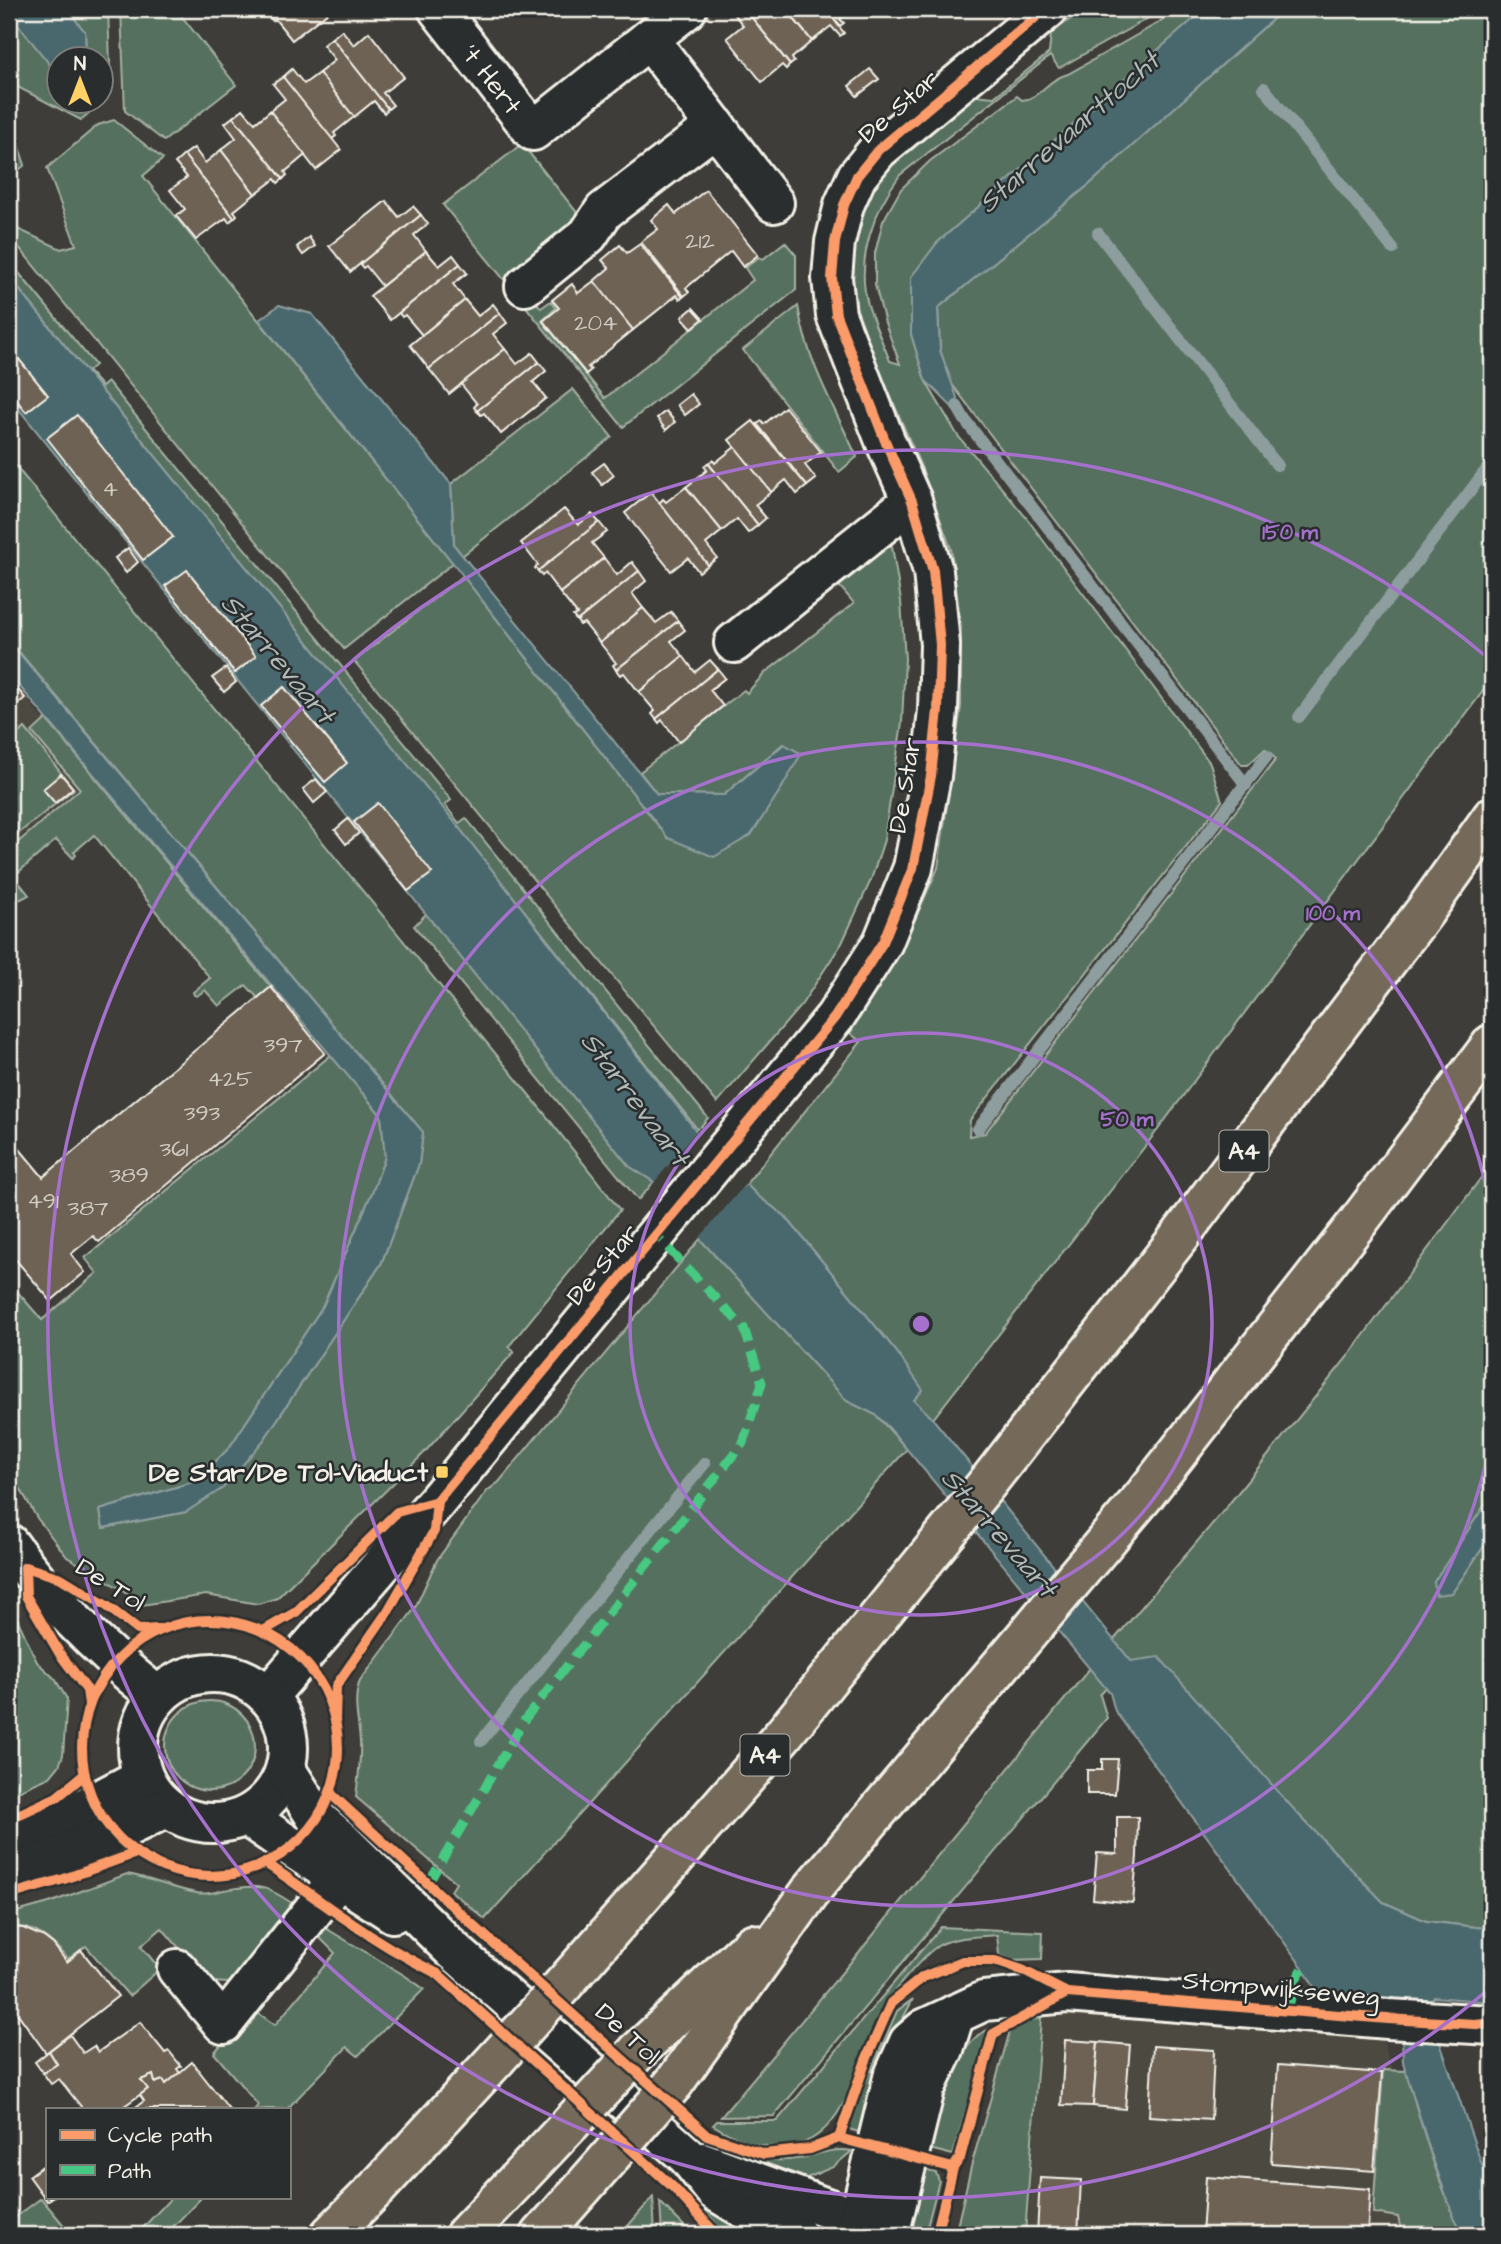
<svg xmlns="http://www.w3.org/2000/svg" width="1501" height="2244" viewBox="0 0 1501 2244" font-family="'Architects Daughter',sans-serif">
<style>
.built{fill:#4c4841}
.green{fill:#56705e;stroke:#a5b0a3;stroke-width:2}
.water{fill:#4a676d;stroke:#8e9e9e;stroke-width:2}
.pier{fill:#3e3d39}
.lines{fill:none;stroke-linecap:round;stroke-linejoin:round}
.stream{stroke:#8e9e9e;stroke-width:12}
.building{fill:#6e6254;stroke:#f4f1e8;stroke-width:2}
.minor-casing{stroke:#f4f1e8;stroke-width:44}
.tertiary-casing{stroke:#f4f1e8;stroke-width:44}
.motorway-casing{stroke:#f4f1e8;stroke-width:44}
.minor{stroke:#2a2d2e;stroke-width:38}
.tertiary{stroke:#2a2d2e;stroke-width:38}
.motorway{stroke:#746a5a;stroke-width:38}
.motorway-bridge-casing{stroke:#f4f1e8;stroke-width:44;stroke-linecap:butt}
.motorway-bridge{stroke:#746a5a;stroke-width:38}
.quiet{stroke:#46c982;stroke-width:9;stroke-dasharray:18 9;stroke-linecap:butt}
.cycleway-casing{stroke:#2a2d2e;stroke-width:15}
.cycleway{stroke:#fa9b69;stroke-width:10}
.ring{fill:none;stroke:#a571cd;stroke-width:3.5}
.poi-dot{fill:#ffd166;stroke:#2a2d2e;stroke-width:2.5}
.labels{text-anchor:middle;stroke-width:5;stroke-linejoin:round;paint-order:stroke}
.number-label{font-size:23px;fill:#d2cdc3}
.shield{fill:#2a2d2e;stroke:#b7b6b0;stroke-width:2}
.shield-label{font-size:24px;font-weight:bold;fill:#f4f1e8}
.street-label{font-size:26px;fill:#f4f1e8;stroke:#2a2d2e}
.poi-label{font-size:26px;font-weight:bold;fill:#f4f1e8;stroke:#2a2d2e;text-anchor:end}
.water-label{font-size:28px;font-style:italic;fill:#b0bab7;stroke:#2a2d2e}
.centre{fill:#a571cd;stroke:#2a2d2e;stroke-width:3.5}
.ring-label{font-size:21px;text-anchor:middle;font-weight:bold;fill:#a571cd;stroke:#2a2d2e;stroke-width:5;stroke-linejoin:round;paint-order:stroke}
</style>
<rect width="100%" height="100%" fill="#3e3d39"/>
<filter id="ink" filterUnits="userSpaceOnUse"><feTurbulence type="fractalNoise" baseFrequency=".0143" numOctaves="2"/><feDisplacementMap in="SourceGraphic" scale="14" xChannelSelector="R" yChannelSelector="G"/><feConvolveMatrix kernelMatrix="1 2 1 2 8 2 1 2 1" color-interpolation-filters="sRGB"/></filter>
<g filter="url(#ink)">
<!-- built -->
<g class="built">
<polygon points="9,674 43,720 31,732 78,789 9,847"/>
<polygon points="1066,2012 1381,2033 1429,2193 1454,2235 1027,2235 1042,2018"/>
</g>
<!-- green -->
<g class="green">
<polygon points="67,9 108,9 111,91 102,101 102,60 86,59 85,32"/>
<polygon points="121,9 176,9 236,85 164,141 125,111"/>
<path d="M1083 9H1160L1152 16 1059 68 1050 56 900 175C874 210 855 260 868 305 874 324 883 343 890 361L900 364 885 323 875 285V253L883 221 901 189 930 161 1017 96 1022 100C1040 99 1047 79 1068 74L1158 23 1175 9H1205L937 243 911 334 925 380 958 436 1025 516 1210 763 1222 801 970 1120 969 1136 985 1133 1276 759 1265 749 1248 765H1242L951 383 940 350 938 308 1091 183 1284 9H1492V679L1160 1127 933 1419 913 1400 922 1390 896 1351 785 1216 758 1196 746 1184 861 1042 850 1033 899 955 938 868 961 706V627L951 549 922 469 875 360 855 304 851 281 853 253 857 225 869 196 884 174 904 151 974 95 994 97 1049 53 1051 34Z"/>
<polygon points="9,13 59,76 60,102 101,102 81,120 14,85 9,86"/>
<polygon points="9,117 25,165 9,178"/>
<polygon points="114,120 163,159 143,176 453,563 344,649 9,235 9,225 61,249 76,245 47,168 98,125"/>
<polygon points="522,144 583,220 514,292 443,205"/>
<polygon points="785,242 796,255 796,290 623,427 518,297 527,291 541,308 551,301 556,308 542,321 605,398 753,280 745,268 759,257 763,259"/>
<polygon points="9,261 95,365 88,371 102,387 108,382 451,800 445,805 459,823 466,818 708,1118 698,1130 442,807 9,277"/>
<path d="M798 306C806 359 835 409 857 457L839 472 743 350Z"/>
<polygon points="573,389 612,437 462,556 454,545 451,484"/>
<polygon points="9,458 544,1113 620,1210 509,1346 514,1352 424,1453 277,1598 258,1604 206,1595 142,1605 124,1591 67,1557 37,1518 13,1476 9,1465 9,1282 42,1320 97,1273 85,1258 331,1055 381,1115 385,1157 374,1188 323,1306 229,1448 196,1481 100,1510 103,1528 186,1512 263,1441 381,1264 419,1164 423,1132 9,640"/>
<polygon points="885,543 892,546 901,601 905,659 902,723 884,840 871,880 842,943 802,1004 717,1103 354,661 463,576 668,838 781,789 800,753 783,744 724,795 657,794 640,772 744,690 747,693 765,673 854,603 835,581"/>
<polygon points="46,719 271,987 258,998 246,985 219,1006 205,990 197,996 194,995 193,992 210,978 94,835 74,852 76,855 73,858 56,840 14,876 29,895 21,899 9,902 9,850 80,789 32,732"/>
<polygon points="25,728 74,789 9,841 9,741"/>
<polygon points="426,914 629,1166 654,1182 638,1200 414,926"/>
<polygon points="1492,1163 1492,1494 1434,1582 1452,1593 1492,1534 1492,1929 1426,1921 1383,1902 1298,1814 1131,1661 1100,1695 1107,1718 774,2116 721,2117 870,1939 1090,1668 1224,1510 1349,1355"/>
<path d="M700 1239 847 1401 876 1415 907 1449 485 1919 451 1891 456 1883 356 1797C358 1779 361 1761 360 1742 359 1722 352 1700 360 1681L415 1608 437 1560 487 1491 499 1482Z"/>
<polygon points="9,1605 16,1616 37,1662 55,1679 67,1699 63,1755 59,1766 50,1777 9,1795"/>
<circle cx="210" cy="1746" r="45"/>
<path d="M127 1874C151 1878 172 1889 197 1893 205 1895 215 1892 224 1890 260 1884 266 1885 296 1906L230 1983 208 1982 162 1928 141 1946 160 1969 129 1996 86 1946 68 1959C51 1939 36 1926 9 1926V1914L49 1903Z"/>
<polygon points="322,1926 404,1975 424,1989 358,2056 347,2047 287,2109 255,2109 258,2105 214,2053 251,2008 275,2025 335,1953 315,1933"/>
<path d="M941 1927 1043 1932 1042 1959 1012 1960 999 1955 997 1935C978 1937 951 1936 935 1948 923 1956 889 1996 882 2009 858 2055 848 2145 783 2147 757 2148 736 2139 713 2125L717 2121H777Z"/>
<polygon points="913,1999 899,2026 865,2134 849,2129 857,2102 897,2011"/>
<polygon points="1041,2018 1025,2235 955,2235 972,2163 1012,2024"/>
<polygon points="989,2029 953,2155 922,2147 960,2053 978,2035"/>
<path d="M1383 2070 1406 2071C1422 2126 1437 2184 1464 2235H1402L1398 2217 1373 2213Z"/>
<path d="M730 2149C751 2158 773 2163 796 2159 816 2156 832 2147 852 2151L833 2167 800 2181 723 2157Z"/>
<polygon points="915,2168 936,2173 939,2181 925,2235 899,2235"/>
<polygon points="695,2186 770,2235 723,2235 714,2221 689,2192"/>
<polygon points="172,2197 202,2197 165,2235 136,2235"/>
<polygon points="653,2197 655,2235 620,2235"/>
<polygon points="41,2198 72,2235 9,2235 9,2222"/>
<polygon points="660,2202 689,2231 692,2235 662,2235"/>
</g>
<!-- water -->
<g class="water">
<polygon points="9,9 67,9 85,32 86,59 60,60 59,76 9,13"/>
<polygon points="1205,9 1284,9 1091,183 938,308 940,350 965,420 925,380 911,334 911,277 937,243"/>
<polygon points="9,277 457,825 741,1188 746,1184 758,1196 785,1216 896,1351 923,1390 914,1400 933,1419 1131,1661 1159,1657 1298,1814 1383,1902 1426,1921 1492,1929 1492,2002 1434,1997 1431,2002 1439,2040 1482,2165 1492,2187 1492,2235 1464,2235 1453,2215 1430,2151 1403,2062 1402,2038 1394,1998 1317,1992 1303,1968 1115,1711 1110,1693 890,1429 876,1415 847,1401 700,1239 654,1182 629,1166 9,397"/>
<polygon points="279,305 312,314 451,484 454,545 657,794 724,795 784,744 801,754 781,789 751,835 714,857 668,838 453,563 259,320"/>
<polygon points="9,641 423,1132 419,1164 381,1264 263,1441 223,1488 186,1512 103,1528 100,1510 196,1481 229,1448 323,1306 374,1188 385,1157 381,1115 9,674"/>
<polygon points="1492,1494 1492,1534 1452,1593 1436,1595 1434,1582"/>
</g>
<!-- pier -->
<polygon class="pier" points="700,1127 742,1183 748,1181 697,1241 652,1185"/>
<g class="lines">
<!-- stream -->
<g class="stream">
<polyline points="1264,88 1393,249"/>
<polyline points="1098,233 1277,465"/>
<polyline points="957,406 965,420 1246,785"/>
<polyline points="1299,717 1492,462"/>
<polyline points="978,1129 1267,756"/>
<polyline points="481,1741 705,1463"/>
</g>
</g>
<!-- building -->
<g class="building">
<polygon points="267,9 280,9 269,17 266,13 269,11"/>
<polygon points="280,9 332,9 292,40 275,19 273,21 269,17"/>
<polygon points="734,9 745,9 790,65 786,69 782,65 762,82 727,38 743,25 731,11"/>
<polygon points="745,9 786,9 812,41 792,58 794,62 790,65"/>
<polygon points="786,9 826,9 844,33 840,36 831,26 812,41"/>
<polygon points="826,9 853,9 840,19 844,23 840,26"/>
<polygon points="342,30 354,45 369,32 404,77 383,93 393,105 388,109 332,38"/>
<polygon points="332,38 388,109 384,113 374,101 354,117 319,73 335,60 323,45"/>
<polygon points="292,69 304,84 319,73 354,117 334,133 336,136 332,139 283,77"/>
<polygon points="870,69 879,79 857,96 849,86"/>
<polygon points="283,77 341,150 316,170 270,111 285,99 273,84"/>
<polygon points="243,109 255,123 270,111 305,155 285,172 287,175 283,179 233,117"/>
<polygon points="233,117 283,179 278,183 275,179 255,194 221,150 236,138 225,123"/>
<polygon points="194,148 205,163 221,150 255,194 234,211 237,215 234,218 184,155"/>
<polygon points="184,155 234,218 229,222 226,218 196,240 176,216 185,209 170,190 187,177 175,163"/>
<polygon points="706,190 758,255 743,267 731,251 686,288 689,292 684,296 641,242 658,229 651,220 669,205 676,214"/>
<polygon points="386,201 399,217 413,206 421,215 350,272 329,246"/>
<polygon points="421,215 428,224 414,235 426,251 382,286 366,266 363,268 360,264"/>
<polygon points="309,237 315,246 303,255 297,247"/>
<polygon points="640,244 683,297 680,299 677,295 633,330 594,281 609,268 602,260 620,245 627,253"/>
<polygon points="426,251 439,266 453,255 460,264 390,320 370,296"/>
<polygon points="460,264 467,273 453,284 465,300 422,335 405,315 402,317 399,313"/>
<polygon points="594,281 633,330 588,367 591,370 586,374 543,321 559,308 552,300 572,284 578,293"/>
<polygon points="465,300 478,316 493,304 500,313 429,369 410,345"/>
<polygon points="693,308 703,319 692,328 682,317"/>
<polygon points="500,313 507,323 493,334 505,349 449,394 429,369"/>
<polygon points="9,347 48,395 26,412 9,391"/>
<polygon points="505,349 517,364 532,353 539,362 477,411 474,407 477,404 461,384"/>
<polygon points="539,362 546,371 533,382 546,398 501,434 484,413 481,415 477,411"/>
<polygon points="691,394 699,404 685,415 677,405"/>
<polygon points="785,407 821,452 805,465 816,479 807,486 757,424 762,421 764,424"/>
<polygon points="666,411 675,422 666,430 657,418"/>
<polygon points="77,415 173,537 143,560 47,438"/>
<polygon points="753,421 807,486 797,494 786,480 771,492 729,440"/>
<polygon points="735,447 771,492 755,505 766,518 758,525 708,463 713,460 715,463"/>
<polygon points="604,463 614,475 602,485 592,472"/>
<polygon points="708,463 758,525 748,533 737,519 722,531 686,487 707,470 704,466"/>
<polygon points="686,487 722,531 706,544 717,558 708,565 659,503 663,499 666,502"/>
<polygon points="651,492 708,565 699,572 688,558 671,571 625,513"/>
<polygon points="564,509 578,525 592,514 599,522 538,571 535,568 538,565 521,543"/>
<polygon points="599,522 607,532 592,543 604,558 560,593 545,573 542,576 538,571"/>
<polygon points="128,548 138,562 126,573 115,558"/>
<polygon points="604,558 617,575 632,562 639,571 577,621 573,616 577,614 560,593"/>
<polygon points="187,570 256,656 235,673 165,586"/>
<polygon points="639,571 646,581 632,593 643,608 600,643 584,623 580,625 577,621"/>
<polygon points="643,608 656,623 671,612 678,621 616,670 613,665 616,663 600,643"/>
<polygon points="678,621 685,630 671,641 683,656 639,692 624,673 620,675 616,670"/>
<polygon points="683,656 695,672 710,660 718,669 656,719 652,714 655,711 639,692"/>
<polygon points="226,668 236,682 224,692 212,678"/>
<polygon points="718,669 725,678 710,690 723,706 679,742 662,720 659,723 656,719"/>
<polygon points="9,679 25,698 9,712"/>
<polygon points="284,687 347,763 325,782 261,706"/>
<polygon points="61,774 73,788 55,803 43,789"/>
<polygon points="316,779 327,792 314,803 303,789"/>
<polygon points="378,803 432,873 408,891 354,822"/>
<polygon points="348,819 359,833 346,844 335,830"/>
<polygon points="271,987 325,1053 99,1242 93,1236 71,1254 85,1272 51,1301 9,1252 9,1136 43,1177"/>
<polygon points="1102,1759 1118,1759 1115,1794 1087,1794 1087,1770 1102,1770"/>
<polygon points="1117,1817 1138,1817 1137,1856 1133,1903 1093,1899 1097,1853 1117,1854"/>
<polygon points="9,1927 23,1928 44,1937 53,1944 67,1962 81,1950 118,1996 46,2053 18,2014 9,2012"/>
<polygon points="140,2022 165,2053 169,2051 181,2066 177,2069 180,2073 166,2084 163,2080 155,2083 153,2075 141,2080 148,2089 120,2109 83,2109 59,2079 51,2084 43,2073 57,2064 49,2051 70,2035 83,2053 94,2046 98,2052"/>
<polygon points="1065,2040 1098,2042 1093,2106 1061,2105"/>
<polygon points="1098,2042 1130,2045 1125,2109 1093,2106"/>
<polygon points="1153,2046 1214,2050 1211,2120 1149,2116"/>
<polygon points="49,2051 57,2064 43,2073 35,2062"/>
<polygon points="192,2062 229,2109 133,2109 144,2101 140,2095 148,2089 141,2080 153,2075 155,2083 163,2080 166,2084"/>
<polygon points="1278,2065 1382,2073 1374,2171 1271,2163"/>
<polygon points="47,2163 47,2197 53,2197 47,2201 29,2176"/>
<polygon points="1206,2177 1370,2189 1367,2235 1202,2235"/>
<polygon points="1040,2178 1081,2180 1078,2235 1037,2235"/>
</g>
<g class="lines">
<defs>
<g id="minor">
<polyline points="438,9 533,131 649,39"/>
<polyline points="687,9 649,39 774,203"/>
<polyline points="525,286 588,235 604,211 716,126"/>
<polyline points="734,643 912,501"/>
<path d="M9 1544C51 1603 101 1651 157 1696"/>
<polyline points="268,1696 437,1501 835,1017 883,942 913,868 931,776 938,710 940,645 933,571 912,501 886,443 836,315 832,278 835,242 844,205 857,176 878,150 1048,9"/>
<polyline points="177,1969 223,2024 338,1879"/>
</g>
<g id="tertiary">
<circle cx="213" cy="1748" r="75"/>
<polyline points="286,1770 317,1819 342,1841 454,1951 687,2156 715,2191 755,2215 797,2235"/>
<polyline points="246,1816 291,1847 393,1913"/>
<polyline points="9,1842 31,1836 143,1777"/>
<path d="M9 1872C64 1857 116 1833 166 1808"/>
<polyline points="702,2162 859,2220 871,2235"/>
<polyline points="855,2235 893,2078 909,2042 924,2029 984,2001 1067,1993 1388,2019 1492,2025"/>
<polyline points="889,2235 925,2089 944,2049 955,2014"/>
</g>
<g id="motorway">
<polyline points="563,1985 783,1735 989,1481 1180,1236 1425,911 1492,817"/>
<polyline points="638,2051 752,1944"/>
<polyline points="674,2083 813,1888 1143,1497 1359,1221 1492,1044"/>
<polyline points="330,2235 378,2187 497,2058"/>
<polyline points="465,2235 570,2124"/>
<polyline points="541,2235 608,2159"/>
</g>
</defs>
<!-- minor casing -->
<use href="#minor" class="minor-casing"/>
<!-- tertiary casing -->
<use href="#tertiary" class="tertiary-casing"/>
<!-- motorway casing -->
<use href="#motorway" class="motorway-casing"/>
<!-- minor -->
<use href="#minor" class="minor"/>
<!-- tertiary -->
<use href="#tertiary" class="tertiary"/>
<!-- motorway -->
<use href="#motorway" class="motorway"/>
<defs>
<g id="motorway-bridge">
<polyline points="497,2058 563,1985"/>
<polyline points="570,2124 638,2051"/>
<polyline points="608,2159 674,2083"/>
</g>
</defs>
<!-- motorway-bridge casing -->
<use href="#motorway-bridge" class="motorway-bridge-casing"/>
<!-- motorway-bridge -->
<use href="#motorway-bridge" class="motorway-bridge"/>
<!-- quiet -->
<g class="quiet">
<polyline points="428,1884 525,1719 743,1443 762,1383 744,1328 655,1235"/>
<polyline points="1288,2011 1295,1981 1303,1968"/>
<polyline points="9,2227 14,2235"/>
</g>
<defs>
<g id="cycleway">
<circle cx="210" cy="1748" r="128"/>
<polyline points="263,1631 296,1612 397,1512 437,1501"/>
<polyline points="89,1704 87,1690 60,1654 26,1596 25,1567 61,1578 107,1606 138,1630 159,1629"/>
<polyline points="335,1720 336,1686 388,1611 434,1531 437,1501 835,1017 883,942 913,868 931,776 938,710 940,645 933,571 912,501 886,443 836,315 832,278 835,242 844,205 857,176 878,150 1036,17"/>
<polyline points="330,1793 474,1926 707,2135 764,2154 810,2149 839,2138 953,2168"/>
<polyline points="9,1819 57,1797 84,1775"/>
<path d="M265 1863C295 1882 321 1903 350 1922 378 1942 408 1959 438 1974L674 2188 717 2235"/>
<polyline points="9,1895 64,1879 136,1853"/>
<polyline points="839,2138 866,2060 891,2003 923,1977 963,1961 995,1961 1022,1970 1067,1993 1388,2019 1492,2025"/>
<polyline points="936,2235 953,2168 960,2158 993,2034 1067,1993"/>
</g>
</defs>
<!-- cycleway casing -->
<use href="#cycleway" class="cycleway-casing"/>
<!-- cycleway -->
<use href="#cycleway" class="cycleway"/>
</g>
</g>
<!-- distance rings -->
<g class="ring">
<circle cx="921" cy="1324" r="291"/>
<path d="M1491 1440A582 582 0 1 1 1491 1208"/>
<path d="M1489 1989A874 874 0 1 1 1489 659"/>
</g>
<!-- markers -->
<rect class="poi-dot" x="435" y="1465" width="14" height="14" rx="3.5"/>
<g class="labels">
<!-- number labels -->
<g class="number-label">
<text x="700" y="248">212</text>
<text x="596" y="330">204</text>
<text x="110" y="496">4</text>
<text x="283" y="1052">397</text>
<text x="230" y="1086">425</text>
<text x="202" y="1120">393</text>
<text x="174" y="1156">361</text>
<text x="129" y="1182">389</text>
<text x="43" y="1208">491</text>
<text x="88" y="1215">387</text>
</g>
<!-- shield labels -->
<g class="shield">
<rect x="1219.5" y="1130.5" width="49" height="41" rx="5"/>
<rect x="740.5" y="1734.5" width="49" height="41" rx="5"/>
</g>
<g class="shield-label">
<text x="1244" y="1159">A4</text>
<text x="765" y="1763">A4</text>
</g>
<!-- street labels -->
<g class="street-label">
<text transform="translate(492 79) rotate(52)" y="9">'t Hert</text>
<text transform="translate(898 106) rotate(-41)" y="9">De Star</text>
<text transform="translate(904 785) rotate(-81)" y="9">De Star</text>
<text transform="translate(602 1264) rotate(-50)" y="9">De Star</text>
<text transform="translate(111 1584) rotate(32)" y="9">De Tol</text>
<text transform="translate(1281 1988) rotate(5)" y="9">Stompwijkseweg</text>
<text transform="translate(628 2033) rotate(42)" y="9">De Tol</text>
</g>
<!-- poi labels -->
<g class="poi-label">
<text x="428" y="1481">De Star/De Tol-Viaduct</text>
</g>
<!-- water labels -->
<g class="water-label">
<text transform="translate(1068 131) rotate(-41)" y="10">Starrevaarttocht</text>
<text transform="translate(279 658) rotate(50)" y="10">Starrevaart</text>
<text transform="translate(636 1098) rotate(53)" y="10">Starrevaart</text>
<text transform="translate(1000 1532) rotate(49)" y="10">Starrevaart</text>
</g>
</g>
<circle cx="921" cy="1324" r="10" class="centre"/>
<g class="ring-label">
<text x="1290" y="539">150 m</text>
<text x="1333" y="920">100 m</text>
<text x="1127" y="1126">50 m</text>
</g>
<!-- margin -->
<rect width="1501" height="2244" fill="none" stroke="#2a2d2e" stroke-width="35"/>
<rect x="18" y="18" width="1466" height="2209" fill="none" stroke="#f4f1e8" stroke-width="2.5" filter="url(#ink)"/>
<!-- legend -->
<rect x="46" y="2108" width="245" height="91" fill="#2a2d2e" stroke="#7b7b78" stroke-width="2"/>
<rect x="60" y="2130" width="35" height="10" fill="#fa9b69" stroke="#7b7b78" stroke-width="2"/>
<text x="108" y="2142" font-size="21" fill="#f4f1e8">Cycle path</text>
<rect x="60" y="2165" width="35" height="10" fill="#46c982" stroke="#7b7b78" stroke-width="2"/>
<text x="108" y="2178" font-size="21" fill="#f4f1e8">Path</text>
<!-- north arrow -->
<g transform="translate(80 80)"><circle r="33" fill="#2a2d2e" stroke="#7b7b78" stroke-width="2"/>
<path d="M0-5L12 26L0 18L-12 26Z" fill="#ffd166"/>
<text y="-10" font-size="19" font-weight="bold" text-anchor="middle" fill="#f4f1e8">N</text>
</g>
</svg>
